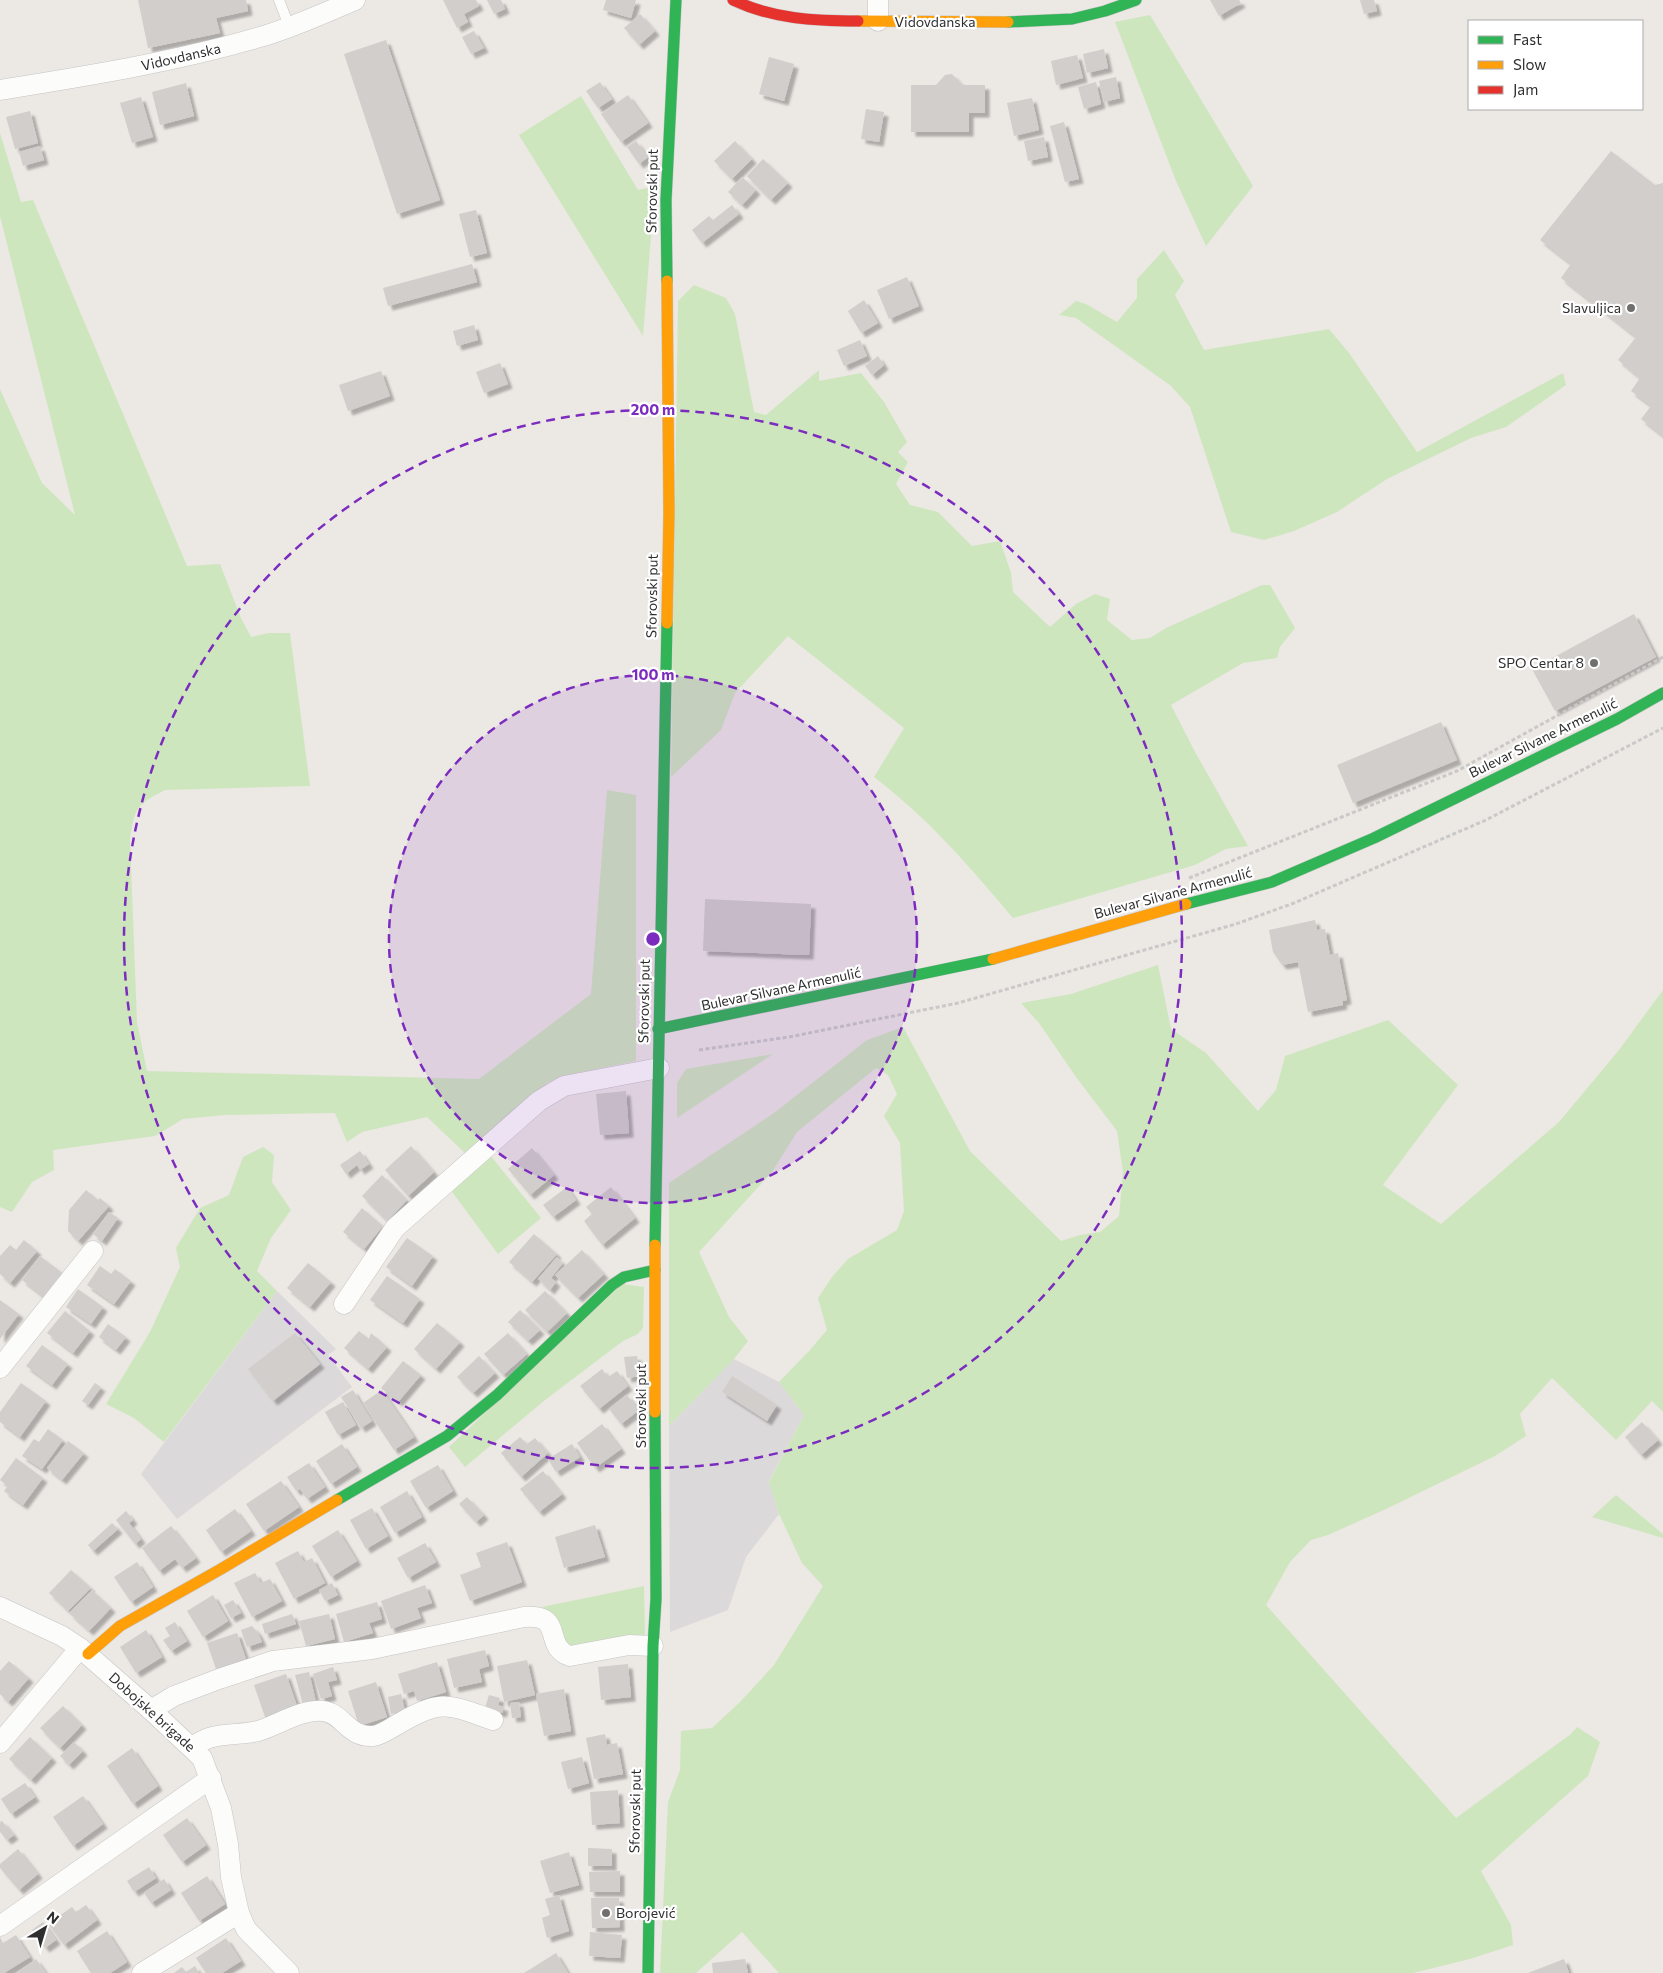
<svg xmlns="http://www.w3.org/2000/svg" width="1663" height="1973" viewBox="0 0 1663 1973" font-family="Commissioner,sans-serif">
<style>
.industrial{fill:#dcd9db}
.green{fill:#cee6be}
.building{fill:#d1cecb;filter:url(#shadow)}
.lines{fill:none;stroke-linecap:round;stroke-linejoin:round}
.lane-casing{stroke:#c5c4c5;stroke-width:11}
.street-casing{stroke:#c5c4c5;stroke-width:21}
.fast-casing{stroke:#c5c4c5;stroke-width:12}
.slow-casing{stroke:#c5c4c5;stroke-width:12}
.jam-casing{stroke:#c5c4c5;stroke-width:12}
.path{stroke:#c9c9c8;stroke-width:3;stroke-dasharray:4 2.5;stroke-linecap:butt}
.lane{stroke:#fcfcfb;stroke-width:10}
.street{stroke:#fcfcfb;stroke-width:20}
.fast{stroke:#30b455;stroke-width:11}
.slow{stroke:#ff9f0a;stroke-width:11}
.jam{stroke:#e5322d;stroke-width:11}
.ring{fill:none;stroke:#7b2cbf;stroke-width:2.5;stroke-dasharray:9 6}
.poi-dot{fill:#706f6e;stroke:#fff;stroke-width:2}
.labels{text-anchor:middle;stroke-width:4.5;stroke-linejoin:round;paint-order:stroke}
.street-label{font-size:14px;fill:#2e2e2e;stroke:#fff}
.poi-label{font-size:14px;fill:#2e2e2e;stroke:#fff;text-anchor:end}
.centre{fill:#7b2cbf;stroke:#fff;stroke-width:2.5}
.ring-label{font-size:15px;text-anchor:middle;font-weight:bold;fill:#7b2cbf;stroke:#fff;stroke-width:4.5;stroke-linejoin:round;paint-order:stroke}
</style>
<defs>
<filter id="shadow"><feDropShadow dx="4.5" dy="4.5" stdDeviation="1" flood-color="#0004"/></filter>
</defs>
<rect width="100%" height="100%" fill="#ece8e4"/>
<!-- industrial -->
<g class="industrial">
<polygon points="277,1291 336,1349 328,1355 352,1387 177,1519 141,1474"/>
<polygon points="734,1359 779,1382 804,1415 769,1481 779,1514 746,1557 728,1610 670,1632 669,1426"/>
</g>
<!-- green -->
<g class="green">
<polygon points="1150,15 1253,186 1206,246 1176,181 1115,22"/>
<polygon points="581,96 638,190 655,186 643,336 519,135"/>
<path d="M0 133 21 202 33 200 187 566 220 564 241 618 251 637 269 633H290L310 786 165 790C136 805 135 807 130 839L137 1022 147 1071 479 1079 591 994 607 790 636 795V1061L562 1076 547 1083 468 1156 427 1117 362 1132 347 1142 335 1113 225 1115 183 1119 155 1136 53 1150 54 1170 32 1182 12 1212 0 1207V389L42 483 75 515 0 216Z"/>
<polygon points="1164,250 1184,281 1175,295 1204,350 1329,329 1349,353 1417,452 1563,373 1566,385 1506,427 1471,438 1387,479 1337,512 1294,531 1264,540 1231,532 1190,407 1171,386 1076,318 1059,315 1076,301 1086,304 1117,322 1137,298 1137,279"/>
<path d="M694 285 726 298 735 314 754 412 766 415 819 370V381L861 373 884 402 907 442 898 452 908 462 896 484 910 505 938 512 972 546 1000 541 1011 573 1013 592 1050 627 1076 604 1095 594 1110 599 1107 620 1132 640 1150 638 1166 628 1262 585H1270L1295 628 1280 647 1277 658 1243 663 1171 705 1194 750 1248 846 1226 849 1195 865 1013 918C969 866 929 819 874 777L904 728 788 636 735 693 721 730 671 777 678 301Z"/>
<polygon points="1158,965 1171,1029 1206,1053 1258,1111 1276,1090 1285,1056 1388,1020 1458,1085 1383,1185 1441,1224 1559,1122 1619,1050 1663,990 1663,1412 1652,1401 1616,1440 1552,1378 1520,1414 1526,1436 1495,1456 1386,1509 1328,1535 1311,1540 1290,1562 1266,1605 1456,1818 1571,1734 1577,1727 1600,1742 1588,1776 1481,1871 1511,1925 1513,1945 1470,1959 1413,1973 779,1973 742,1932 696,1973 660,1973 668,1802 680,1770 681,1731 712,1728 740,1702 774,1665 823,1586 802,1563 779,1514 769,1482 804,1415 779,1382 809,1351 827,1330 818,1298 832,1277 848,1259 897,1230 904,1211 900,1143 884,1116 897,1094 888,1075 876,1068 797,1132 772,1172 699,1252 729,1317 748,1341 734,1359 669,1426 669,1183 774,1113 867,1040 903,1027 970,1151 1061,1241 1080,1235 1100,1232 1119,1216 1123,1172 1117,1131 1076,1077 1039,1023 1021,1003 1071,994"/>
<polygon points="773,1054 677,1118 677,1083 686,1069"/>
<polygon points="263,1147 274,1155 272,1182 291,1210 271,1238 257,1271 277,1291 164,1442 134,1418 106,1404 150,1332 180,1267 176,1248 200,1208 229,1195 243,1157"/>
<polygon points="490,1155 541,1218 498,1254 450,1189"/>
<polygon points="622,1284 644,1287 643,1328 638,1334 623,1341 545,1400 465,1467 449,1447"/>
<polygon points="1616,1495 1663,1534 1663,1538 1592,1517"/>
<polygon points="644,1586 645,1635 567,1647 550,1612 542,1607"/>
</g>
<!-- building -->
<g class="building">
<polygon points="138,0 246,0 248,11 216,18 220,33 148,48"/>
<polygon points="443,0 476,0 479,6 464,14 468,22 457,28"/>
<polygon points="487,0 501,0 505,9 494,14"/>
<polygon points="606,0 636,0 631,18 603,10"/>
<polygon points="1210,0 1239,0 1241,3 1219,16"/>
<polygon points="1360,0 1374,0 1377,11 1364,14"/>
<polygon points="640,14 655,31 639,45 624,28"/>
<polygon points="474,31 484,48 471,54 462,37"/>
<polygon points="386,40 440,200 397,214 344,54"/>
<polygon points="1104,49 1108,68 1087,73 1083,54"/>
<polygon points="1077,55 1083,78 1056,85 1051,61"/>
<polygon points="769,57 794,64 784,101 759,94"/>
<polygon points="952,74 962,85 985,85 985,113 969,113 969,132 911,132 911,85 936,85 945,75"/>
<polygon points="1116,77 1120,98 1104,102 1099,81"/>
<polygon points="600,82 612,99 598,108 586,91"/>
<polygon points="1096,82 1101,104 1084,109 1078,87"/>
<polygon points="186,83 194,116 160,125 152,92"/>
<polygon points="628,95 648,123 621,142 601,114"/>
<polygon points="141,97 153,137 132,143 120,103"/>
<polygon points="1032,98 1039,130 1014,136 1007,103"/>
<polygon points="866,109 884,112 879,142 861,139"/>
<polygon points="30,111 38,143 15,149 6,117"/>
<polygon points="1064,122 1079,179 1065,182 1050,126"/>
<polygon points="1044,137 1048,157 1028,161 1024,141"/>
<polygon points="636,141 648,157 639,164 627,147"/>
<polygon points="735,141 752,159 732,179 714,161"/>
<polygon points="40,146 44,160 23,166 19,152"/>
<polygon points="1611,151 1655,185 1663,183 1663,436 1641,419 1651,406 1631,391 1640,378 1618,360 1636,337 1561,278 1571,264 1540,240"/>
<polygon points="763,159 788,183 771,200 747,176"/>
<polygon points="742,177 756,190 742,205 728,192"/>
<polygon points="732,205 739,214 702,243 692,230 709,216 713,220"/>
<polygon points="476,210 487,253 470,257 459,214"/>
<polygon points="472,264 477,282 388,306 383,288"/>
<polygon points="907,277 919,306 889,319 877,290"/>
<polygon points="864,300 878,323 861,333 848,311"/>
<polygon points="474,325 478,340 457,346 453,331"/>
<polygon points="860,340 867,356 844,366 837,350"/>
<polygon points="878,356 884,365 872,375 865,366"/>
<polygon points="500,363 508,384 484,393 476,372"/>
<polygon points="381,371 390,396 348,411 339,385"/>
<polygon points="1634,614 1656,657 1555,711 1532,669"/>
<polygon points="1441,722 1457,760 1353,803 1337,765"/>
<polygon points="705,899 811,904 809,955 703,951"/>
<polygon points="1315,920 1317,930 1325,929 1330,955 1338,953 1347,1000 1342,1001 1343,1005 1308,1012 1298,962 1282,965 1273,952 1269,930"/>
<polygon points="626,1091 629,1133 600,1135 596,1094"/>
<polygon points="411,1146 434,1172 408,1196 385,1170"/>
<polygon points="532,1148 554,1175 530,1195 508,1169"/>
<polygon points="360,1151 369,1164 360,1170 357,1165 346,1174 340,1165"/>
<polygon points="382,1175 407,1200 387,1221 362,1196"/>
<polygon points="567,1187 576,1200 553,1217 543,1205"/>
<polygon points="611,1187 635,1218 602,1245 584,1221 592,1214 586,1207"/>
<polygon points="86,1190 98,1200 100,1198 109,1206 78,1241 68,1231 69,1210"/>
<polygon points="362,1208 383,1226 364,1249 343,1232"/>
<polygon points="109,1212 118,1218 102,1241 93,1234"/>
<polygon points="534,1234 557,1254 532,1282 509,1262"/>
<polygon points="407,1238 433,1256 412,1286 386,1267"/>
<polygon points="24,1240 37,1251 10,1283 0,1274 0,1256 10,1245 16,1250"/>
<polygon points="582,1250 604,1274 578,1298 555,1275"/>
<polygon points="40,1256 65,1275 47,1299 22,1280"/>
<polygon points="557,1257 563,1263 551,1278 556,1282 550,1290 538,1279"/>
<polygon points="308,1263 331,1282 310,1307 287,1288"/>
<polygon points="100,1266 111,1274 115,1269 131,1281 114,1304 87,1285"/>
<polygon points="387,1276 420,1299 403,1323 370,1300"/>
<polygon points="78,1289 103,1307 91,1324 66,1307"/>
<polygon points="545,1291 567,1313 547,1332 525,1310"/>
<polygon points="0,1300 19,1314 0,1339"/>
<polygon points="520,1310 540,1330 528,1341 508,1322"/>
<polygon points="65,1311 90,1331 73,1353 47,1333"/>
<polygon points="437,1323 460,1342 436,1369 414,1349"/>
<polygon points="108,1324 126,1337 116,1350 99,1337"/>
<polygon points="359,1331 369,1339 371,1333 387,1347 368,1369 344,1348"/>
<polygon points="295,1333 320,1364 273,1401 248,1369"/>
<polygon points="508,1333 527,1354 503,1375 484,1354"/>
<polygon points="42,1345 68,1364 52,1385 26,1366"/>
<polygon points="479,1356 495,1373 473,1393 457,1377"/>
<polygon points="637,1356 640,1376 627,1378 624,1357"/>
<polygon points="403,1361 421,1375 398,1402 381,1388"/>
<polygon points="602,1369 608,1377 617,1371 628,1386 599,1409 580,1386"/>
<polygon points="732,1376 777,1405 767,1421 722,1392"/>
<polygon points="21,1383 46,1401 20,1437 0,1422 0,1412"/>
<polygon points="95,1383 101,1387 88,1405 82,1401"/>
<polygon points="353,1390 372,1421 361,1428 341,1397"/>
<polygon points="382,1390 414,1437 394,1450 363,1403"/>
<polygon points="627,1395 639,1410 621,1424 609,1409"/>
<polygon points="343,1402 356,1425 338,1435 325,1412"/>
<polygon points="1642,1422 1658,1440 1641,1455 1625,1437"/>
<polygon points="602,1424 621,1449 595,1468 577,1443"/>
<polygon points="48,1429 63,1440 42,1469 22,1456 34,1439 39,1442"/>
<polygon points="520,1437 527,1444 535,1438 548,1453 521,1477 501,1453"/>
<polygon points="68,1441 84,1453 62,1480 47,1468"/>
<polygon points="342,1444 357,1467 331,1484 316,1461"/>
<polygon points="572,1444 580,1457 556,1472 548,1459"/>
<polygon points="16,1458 43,1478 23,1505 4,1491 8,1486 0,1480"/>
<polygon points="309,1463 325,1487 307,1499 300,1489 296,1491 287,1477"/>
<polygon points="438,1465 453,1491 426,1508 410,1481"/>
<polygon points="543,1471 562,1494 539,1512 520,1489"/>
<polygon points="281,1481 299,1507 264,1531 246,1504"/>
<polygon points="407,1491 422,1517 395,1533 380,1507"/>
<polygon points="467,1497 484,1515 476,1522 459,1504"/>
<polygon points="372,1508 388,1536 366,1549 350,1520"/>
<polygon points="235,1509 251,1531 221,1552 206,1530"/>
<polygon points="126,1511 133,1520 129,1523 141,1539 135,1544 116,1520"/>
<polygon points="112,1523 118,1529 93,1551 88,1545"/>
<polygon points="595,1525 605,1557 564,1568 555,1537"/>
<polygon points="171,1526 196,1558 182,1568 175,1559 159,1571 142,1548"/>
<polygon points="338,1530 357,1561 331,1577 312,1546"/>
<polygon points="507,1542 522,1582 470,1601 460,1575 481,1567 476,1553"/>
<polygon points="425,1543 436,1562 408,1578 397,1558"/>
<polygon points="298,1551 304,1562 312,1558 325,1583 294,1599 275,1563"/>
<polygon points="137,1562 153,1587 131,1602 114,1577"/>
<polygon points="71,1570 91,1588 68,1611 49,1593"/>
<polygon points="255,1573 261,1583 270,1579 282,1601 252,1617 234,1583"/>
<polygon points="332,1583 338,1595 325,1601 319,1590"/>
<polygon points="425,1585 432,1603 417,1608 421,1618 391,1629 381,1601"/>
<polygon points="92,1590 111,1608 89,1631 69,1613"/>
<polygon points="213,1595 228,1621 203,1637 187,1611"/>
<polygon points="233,1600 241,1613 231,1618 224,1605"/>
<polygon points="377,1602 382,1619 369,1623 373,1633 344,1642 336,1614"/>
<polygon points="292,1614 296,1624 265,1634 262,1624"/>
<polygon points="329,1614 335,1639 306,1646 299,1621"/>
<polygon points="175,1622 187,1641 171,1651 163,1640 170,1636 165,1628"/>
<polygon points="252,1626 258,1633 262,1642 247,1647 241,1630"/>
<polygon points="146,1630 162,1657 136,1673 120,1647"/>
<polygon points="237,1633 247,1662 217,1672 207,1643"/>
<polygon points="485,1650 489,1666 479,1669 482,1682 454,1688 447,1659"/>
<polygon points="527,1660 535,1695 504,1702 497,1666"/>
<polygon points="9,1661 29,1678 8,1702 0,1694 0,1671"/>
<polygon points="437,1662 446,1692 417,1701 414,1691 404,1694 398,1674"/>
<polygon points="628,1664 631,1697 601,1700 598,1667"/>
<polygon points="333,1667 337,1680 328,1682 332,1696 321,1699 313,1674"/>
<polygon points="309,1672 316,1702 303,1705 295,1675"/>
<polygon points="286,1674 298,1709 266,1720 254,1685"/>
<polygon points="376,1682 387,1717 359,1726 348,1691"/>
<polygon points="564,1689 571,1731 544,1736 536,1694"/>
<polygon points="401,1694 405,1711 391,1714 388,1697"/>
<polygon points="489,1695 500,1698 498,1705 504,1707 502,1713 485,1708"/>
<polygon points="519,1702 521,1717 512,1718 510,1703"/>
<polygon points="63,1706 82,1725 60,1748 40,1728"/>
<polygon points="605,1734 607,1745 617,1743 623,1774 594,1779 586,1738"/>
<polygon points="30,1737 52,1758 31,1780 9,1759"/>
<polygon points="74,1742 83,1751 69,1765 60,1756"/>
<polygon points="132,1748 158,1786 133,1804 107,1766"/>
<polygon points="582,1757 589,1783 568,1789 561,1762"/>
<polygon points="25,1783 35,1797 11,1814 1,1799"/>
<polygon points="618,1790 620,1823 592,1825 590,1792"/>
<polygon points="83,1796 103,1824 73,1846 53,1817"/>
<polygon points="187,1818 206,1845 182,1862 163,1835"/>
<polygon points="2,1821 14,1835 7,1840 0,1832 0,1822"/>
<polygon points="588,1848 612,1849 612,1866 588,1866"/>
<polygon points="18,1849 38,1874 19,1890 0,1868 0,1864"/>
<polygon points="569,1852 579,1885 550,1893 540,1861"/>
<polygon points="149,1867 156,1878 134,1892 127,1881"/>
<polygon points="620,1871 620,1892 590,1892 589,1872"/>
<polygon points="207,1876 225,1904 199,1921 181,1893"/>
<polygon points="164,1879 171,1890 151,1903 144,1893"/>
<polygon points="559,1895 569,1931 547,1938 542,1918 550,1915 545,1899"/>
<polygon points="591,1898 619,1898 620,1927 592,1928"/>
<polygon points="86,1905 97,1920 64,1945 48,1924 72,1907 76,1912"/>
<polygon points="43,1922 56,1940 45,1948 32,1930"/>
<polygon points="107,1931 127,1962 110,1973 91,1973 77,1951"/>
<polygon points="590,1932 622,1935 620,1958 589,1956"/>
<polygon points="16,1935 30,1957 4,1973 0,1973 0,1937 3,1943"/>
<polygon points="226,1938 241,1961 222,1973 206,1973 196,1958"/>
<polygon points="556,1953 568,1973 524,1973"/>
<polygon points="36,1959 46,1973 17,1973"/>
<polygon points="745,1959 748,1973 713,1973 712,1963"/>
<polygon points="1564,1959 1569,1973 1528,1973"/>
<polygon points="195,1966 199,1973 174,1973 182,1967 186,1972"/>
</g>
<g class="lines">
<defs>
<polyline id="lane" points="279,0 289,26"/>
<g id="street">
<polyline points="878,0 878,21"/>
<path d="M0 90C87 76 175 62 260 37 292 28 324 13 355 0"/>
<polyline points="344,1304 395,1228 539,1101 564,1086 659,1068"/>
<polyline points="0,1368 93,1251"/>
<polyline points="0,1607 62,1636 80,1648 151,1710 202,1758 221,1808 228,1844 231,1877 239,1913 246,1929 289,1973"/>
<path d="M151 1710 174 1696 219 1679 273 1661 372 1649 524 1617C566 1613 542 1647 570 1656L629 1645 653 1646"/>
<polyline points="0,1743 80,1648"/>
<path d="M191 1747C197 1744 203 1740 209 1738 224 1733 242 1735 258 1731 278 1725 301 1709 323 1711 343 1713 348 1738 373 1736 382 1735 392 1727 400 1723 442 1698 450 1705 493 1720"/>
<polyline points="0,1926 211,1778"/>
<polyline points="142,1973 239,1913"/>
</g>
<g id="fast">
<polyline points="1008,22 1072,19 1105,11 1136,0"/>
<polyline points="667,281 666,200 676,0"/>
<polyline points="1186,904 1272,882 1374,838 1617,719 1663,693"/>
<polyline points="658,1029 993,959"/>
<polyline points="655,1245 667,623"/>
<polyline points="337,1500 447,1436 497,1395 612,1285 624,1277 655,1270"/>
<polyline points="648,1973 653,1646 656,1599 655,1412"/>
</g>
<g id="slow">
<polyline points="858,21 1008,22"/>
<polyline points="667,623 669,513 667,281"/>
<polyline points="993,959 1186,904"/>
<polyline points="655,1245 655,1412"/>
<polyline points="88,1654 120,1626 221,1569 337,1500"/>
</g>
<path id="jam" d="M733 0C773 19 815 21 858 21"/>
</defs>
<!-- lane casing -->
<use href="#lane" class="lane-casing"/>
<!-- street casing -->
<use href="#street" class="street-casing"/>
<!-- fast casing -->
<use href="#fast" class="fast-casing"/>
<!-- slow casing -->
<use href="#slow" class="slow-casing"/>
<!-- jam casing -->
<use href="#jam" class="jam-casing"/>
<!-- path -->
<g class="path">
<polyline points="1189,878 1457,771 1663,657"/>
<polyline points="699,1050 789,1037 958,1003 1236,924 1294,903 1486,820 1663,728"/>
</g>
<!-- lane -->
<use href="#lane" class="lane"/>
<!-- street -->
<use href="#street" class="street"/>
<!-- fast -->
<use href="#fast" class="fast"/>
<!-- slow -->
<use href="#slow" class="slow"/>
<!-- jam -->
<use href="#jam" class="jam"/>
</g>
<!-- distance rings -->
<circle cx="653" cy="939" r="264" fill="#7b2cbf" fill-opacity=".12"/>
<g class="ring">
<circle cx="653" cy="939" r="264"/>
<circle cx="653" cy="939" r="529"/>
</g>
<!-- markers -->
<g class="poi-dot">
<circle cx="1631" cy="308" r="5"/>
<circle cx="1594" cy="663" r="5"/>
<circle cx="606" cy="1913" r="5"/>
</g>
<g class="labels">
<!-- street labels -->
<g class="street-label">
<text x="935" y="27">Vidovdanska</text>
<text transform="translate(181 57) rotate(-13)" y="5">Vidovdanska</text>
<text transform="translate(652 191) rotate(-89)" y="5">Sforovski put</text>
<text transform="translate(652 596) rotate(-89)" y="5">Sforovski put</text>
<text transform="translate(1543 738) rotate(-26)" y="5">Bulevar Silvane Armenulić</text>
<text transform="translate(1173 893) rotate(-15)" y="5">Bulevar Silvane Armenulić</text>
<text transform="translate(781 989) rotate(-12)" y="5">Bulevar Silvane Armenulić</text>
<text transform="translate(644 1001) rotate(-89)" y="5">Sforovski put</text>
<text transform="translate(641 1406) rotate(-90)" y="5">Sforovski put</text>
<text transform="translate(152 1712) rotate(42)" y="5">Dobojske brigade</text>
<text transform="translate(635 1811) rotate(-89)" y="5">Sforovski put</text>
</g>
<!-- poi labels -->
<g class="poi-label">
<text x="1621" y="313">Slavuljica</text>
<text x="1584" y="668">SPO Centar 8</text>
<text x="616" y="1918" text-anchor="start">Borojević</text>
</g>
</g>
<circle cx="653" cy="939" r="8" class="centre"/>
<g class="ring-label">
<text x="653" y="415">200 m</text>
<text x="653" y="680">100 m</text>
</g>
<!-- legend -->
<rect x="1468" y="20" width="175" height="90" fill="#ffffff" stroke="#ababab"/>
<rect x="1478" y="36" width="25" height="8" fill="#30b455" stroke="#ababab"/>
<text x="1513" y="45" font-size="15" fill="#2e2e2e">Fast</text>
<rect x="1478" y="61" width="25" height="8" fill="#ff9f0a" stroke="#ababab"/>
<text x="1513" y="70" font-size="15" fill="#2e2e2e">Slow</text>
<rect x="1478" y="86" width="25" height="8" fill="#e5322d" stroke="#ababab"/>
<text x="1513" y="95" font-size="15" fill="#2e2e2e">Jam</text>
<!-- north arrow -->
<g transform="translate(45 1928) rotate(38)" stroke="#ffffff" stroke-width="4" paint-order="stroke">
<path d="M0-4L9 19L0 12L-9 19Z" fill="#2e2e2e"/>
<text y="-8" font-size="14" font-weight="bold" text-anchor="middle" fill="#2e2e2e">N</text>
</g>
</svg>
